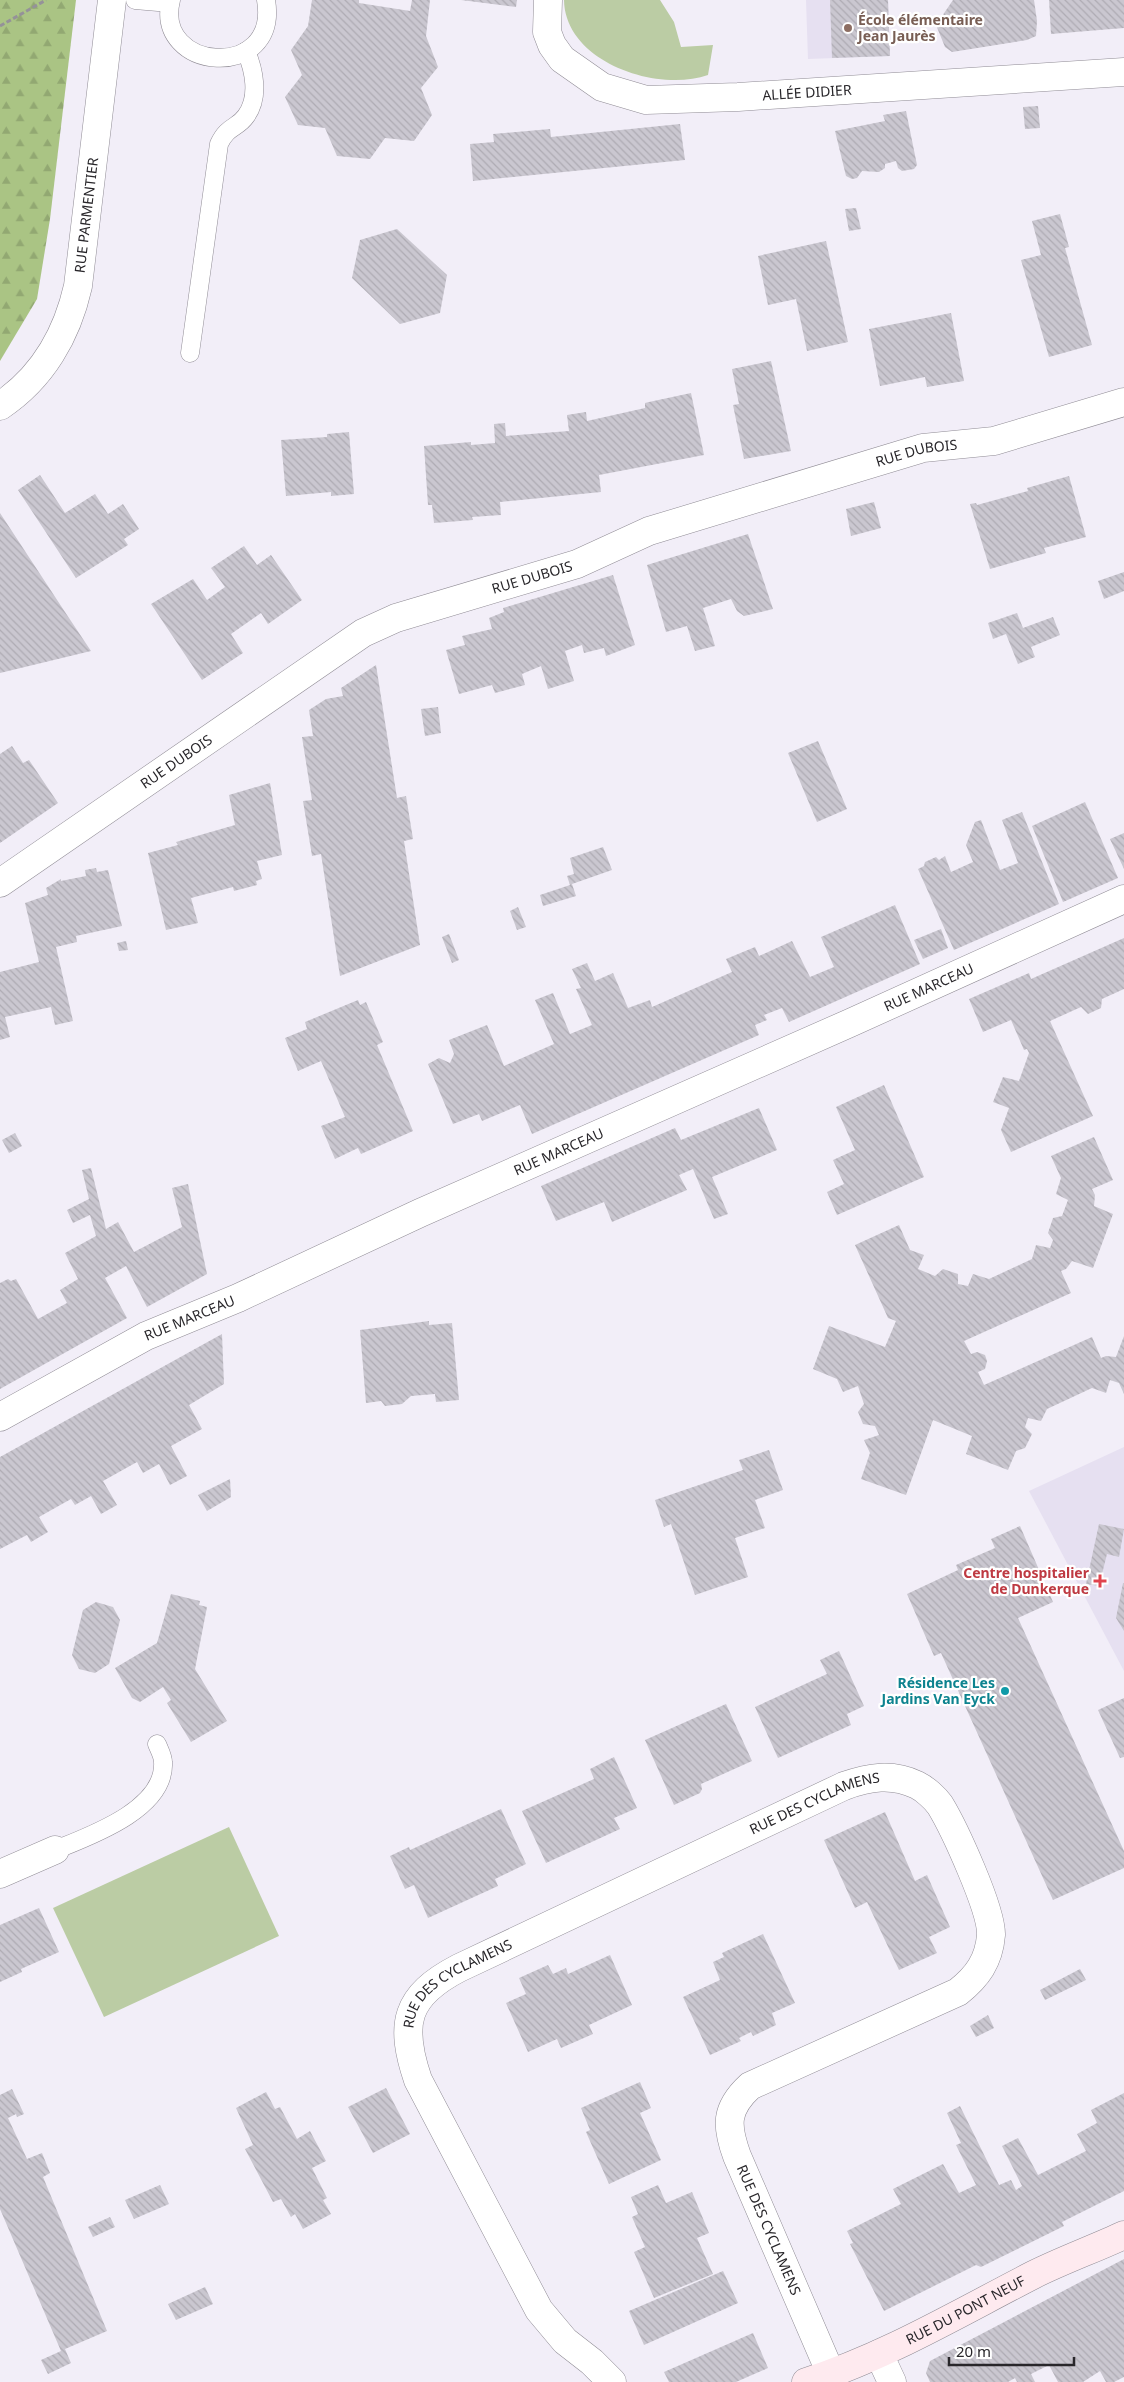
<svg xmlns="http://www.w3.org/2000/svg" width="1124" height="2382" viewBox="0 0 1124 2382" font-family="'Noto Sans',sans-serif">
<style>
.built{fill:#e6e0f1}
.green{fill:#bbcca4}
.forest{fill:url(#forest-firs)}
.building{fill:url(#building-back-hatch)}
.lines{fill:none;stroke-linecap:round;stroke-linejoin:round}
.lane-casing{stroke:#908c95;stroke-width:19}
.street-casing{stroke:#908c95;stroke-width:29}
.secondary-casing{stroke:#908c95;stroke-width:29}
.path{stroke:#959299;stroke-width:3;stroke-dasharray:5 2.5;stroke-linecap:butt}
.lane{stroke:#fff;stroke-width:18}
.street{stroke:#fff;stroke-width:28}
.secondary{stroke:#feeaef;stroke-width:28}
.education-dot{fill:#8d6e63;stroke:#fff;stroke-width:2}
.health-dot{fill:#e0444e;stroke:#fff;stroke-width:2}
.culture-dot{fill:#0f9aa8;stroke:#fff;stroke-width:2}
.labels{text-anchor:middle;stroke-width:4.5;stroke-linejoin:round;paint-order:stroke}
.education-label{font-size:14px;font-weight:bold;fill:#785e54;stroke:#fff;text-anchor:start}
.street-label{font-size:14px;fill:#29272b;stroke:#fff}
.health-label{font-size:14px;font-weight:bold;fill:#be3a42;stroke:#fff;text-anchor:end}
.culture-label{font-size:14px;font-weight:bold;fill:#0d838f;stroke:#fff;text-anchor:end}
</style>
<defs>
<pattern id="forest-firs" width="22" height="20" patternUnits="userSpaceOnUse" patternTransform="scale(1.25)"><rect width="22" height="20" fill="#aac484"/><path d="M5 1l3.5 6h-7zM16 11l3.5 6h-7z" fill="#92a872"/></pattern>
<pattern id="building-back-hatch" width="6" height="6" patternUnits="userSpaceOnUse" patternTransform="scale(1.25)"><rect width="6" height="6" fill="#cac7d0"/><path d="M-1 5l2 2M0 0l6 6M5-1l2 2" fill="none" stroke="#aeabb3"/></pattern>
</defs>
<rect width="100%" height="100%" fill="#f2eef8"/>
<!-- built -->
<g class="built">
<polygon points="806,0 888,0 890,56 808,59"/>
<polygon points="1124,1447 1124,1671 1029,1491"/>
</g>
<!-- green -->
<g class="green">
<path d="M564 0H660L674 22 681 47 713 45 708 75C657 93 565 62 564 0Z"/>
<polygon points="229,1827 279,1936 104,2017 53,1908"/>
</g>
<!-- forest -->
<polygon class="forest" points="0,0 76,0 50,219 37,299 0,361"/>
<!-- building -->
<g class="building">
<polygon points="312,0 359,0 359,3 410,11 412,0 430,0 426,36 438,67 421,88 432,115 414,141 385,138 370,159 337,156 325,128 298,125 285,97 302,75 291,50 308,26"/>
<polygon points="461,0 517,0 516,7"/>
<polygon points="830,0 888,0 890,56 832,58"/>
<polygon points="953,0 1034,0 1037,21 1036,36 1027,40 952,52 945,47 936,25"/>
<polygon points="1049,0 1124,0 1124,28 1051,34"/>
<polygon points="1038,106 1040,128 1025,129 1023,107"/>
<polygon points="906,111 917,165 914,169 902,171 898,168 896,161 885,164 885,168 879,172 862,171 857,178 852,179 846,176 835,131 885,121 883,115"/>
<polygon points="680,124 685,160 473,181 470,144 494,142 493,134 550,129 551,137"/>
<polygon points="856,208 861,229 849,231 845,209"/>
<polygon points="1060,214 1069,247 1065,248 1092,345 1049,357 1021,260 1041,255 1032,221"/>
<polygon points="397,229 447,275 440,313 400,324 352,278 360,240"/>
<polygon points="826,241 848,342 807,351 796,299 768,305 758,256"/>
<polygon points="951,313 964,381 927,387 925,377 880,386 869,329"/>
<polygon points="771,361 791,451 744,459 733,405 739,404 732,369"/>
<polygon points="691,393 704,455 599,475 601,492 500,502 501,515 472,517 473,520 434,523 432,505 428,505 424,446 471,442 471,445 495,443 494,424 505,423 506,436 569,431 567,415 586,412 587,421 645,408 645,403 649,402"/>
<polygon points="349,432 354,494 331,496 331,492 286,496 281,440 327,437 327,434"/>
<polygon points="40,475 65,513 95,494 108,514 123,504 139,529 124,539 128,545 76,578 18,490"/>
<polygon points="1069,476 1086,537 1044,548 1046,553 990,569 970,504 976,503 977,505 1028,491 1027,488"/>
<polygon points="874,502 881,528 851,536 846,509"/>
<polygon points="0,513 65,612 91,651 0,673"/>
<polygon points="748,534 773,609 744,616 737,611 731,599 703,608 715,646 695,651 687,626 666,632 647,565"/>
<polygon points="244,546 257,565 271,555 302,600 268,624 261,613 231,634 243,653 202,680 151,604 193,579 207,600 225,587 211,568"/>
<polygon points="1124,572 1124,591 1104,599 1098,581"/>
<polygon points="613,575 635,645 606,656 604,648 584,653 582,645 565,651 574,681 548,689 541,666 522,674 525,685 495,693 492,685 459,694 446,650 465,645 462,636 492,629 489,618 504,612 503,608"/>
<polygon points="1017,613 1023,628 1053,617 1060,635 1031,647 1035,657 1018,664 1006,634 993,639 988,623"/>
<polygon points="376,665 397,798 406,796 413,839 404,841 420,945 340,976 321,854 312,856 303,801 312,800 302,737 313,736 309,710 326,699 343,696 341,688"/>
<polygon points="438,707 441,733 425,736 421,709"/>
<polygon points="818,741 847,809 817,822 788,753"/>
<polygon points="12,746 23,763 29,760 58,803 0,843 0,754"/>
<polygon points="270,783 282,855 257,861 262,879 256,881 257,885 234,891 233,887 191,898 198,923 166,930 148,853 178,845 176,842 235,825 229,795"/>
<polygon points="1085,802 1118,878 1063,902 1032,826"/>
<polygon points="1022,812 1059,904 954,950 918,869 924,866 925,862 936,857 939,860 945,856 951,872 973,862 966,845 975,822 981,820 1000,870 1018,863 1002,820"/>
<polygon points="1124,833 1124,869 1110,839"/>
<polygon points="603,847 612,870 572,884 576,896 543,906 540,895 570,885 567,876 574,874 570,858"/>
<polygon points="96,868 97,872 108,870 122,926 76,936 77,942 56,947 73,1021 55,1025 51,1007 5,1017 10,1037 0,1040 0,972 39,962 25,903 48,895 46,888 61,879 61,881 86,876 85,870"/>
<polygon points="895,905 920,964 789,1022 782,1008 764,1015 767,1020 755,1025 759,1035 532,1134 520,1105 482,1121 479,1114 453,1124 428,1064 439,1058 450,1063 454,1054 449,1040 487,1025 504,1066 554,1044 535,1000 553,993 570,1034 592,1025 576,989 581,988 572,969 587,963 595,981 613,973 628,1008 650,1000 652,1007 732,972 726,959 755,947 759,956 792,941 810,977 834,967 821,937"/>
<polygon points="518,907 526,927 517,930 510,911"/>
<polygon points="941,929 948,948 923,959 914,940"/>
<polygon points="449,934 459,960 452,963 442,937"/>
<polygon points="1124,938 1124,989 1102,999 1101,1008 1088,1014 1081,1007 1050,1021 1093,1116 1011,1152 1001,1130 1009,1108 993,1102 1003,1077 1019,1081 1029,1053 1027,1049 1024,1050 1011,1020 983,1032 969,999 1029,973 1031,979"/>
<polygon points="126,941 128,950 119,951 117,943"/>
<polygon points="358,1000 360,1005 366,1002 383,1042 377,1045 413,1131 361,1154 358,1148 335,1159 321,1126 345,1117 321,1061 298,1071 285,1038 307,1029 305,1022"/>
<polygon points="884,1085 924,1177 837,1215 827,1192 844,1184 833,1160 855,1150 836,1107"/>
<polygon points="759,1108 777,1150 712,1177 728,1214 714,1219 693,1169 679,1175 687,1190 612,1222 604,1202 556,1221 541,1186 675,1128 681,1140"/>
<polygon points="15,1133 22,1146 9,1153 2,1140"/>
<polygon points="1094,1137 1113,1180 1092,1189 1095,1195 1094,1206 1113,1214 1093,1268 1072,1261 1066,1269 1061,1271 1071,1293 964,1341 971,1354 977,1352 985,1355 987,1361 985,1369 978,1372 984,1385 1092,1337 1101,1358 1106,1356 1116,1357 1124,1336 1124,1394 1119,1383 1110,1380 1106,1393 1092,1388 1047,1409 1041,1421 1028,1418 1025,1427 1032,1434 1025,1448 1016,1451 1008,1470 966,1454 972,1436 933,1420 906,1495 861,1479 870,1453 864,1440 879,1435 875,1426 863,1424 858,1412 864,1404 858,1386 843,1392 837,1379 813,1369 829,1326 885,1347 896,1321 888,1318 855,1245 899,1225 910,1250 924,1255 918,1269 935,1276 943,1269 958,1274 958,1284 968,1286 973,1274 989,1279 1032,1259 1036,1245 1050,1248 1053,1240 1048,1233 1053,1218 1062,1216 1068,1200 1056,1194 1061,1178 1051,1156"/>
<polygon points="91,1168 106,1229 118,1222 134,1252 182,1227 172,1188 188,1184 207,1274 147,1307 126,1266 105,1278 127,1318 0,1389 0,1283 8,1279 11,1281 16,1279 38,1319 67,1303 60,1290 78,1279 65,1253 96,1236 90,1215 73,1223 67,1210 89,1199 82,1170"/>
<polygon points="429,1321 429,1325 452,1323 459,1400 436,1402 435,1394 411,1396 402,1404 385,1406 381,1401 366,1403 360,1330"/>
<polygon points="222,1334 224,1384 189,1405 202,1429 171,1446 187,1476 170,1485 159,1464 143,1473 137,1462 103,1481 117,1505 101,1514 91,1496 75,1505 71,1499 39,1517 48,1532 31,1542 27,1535 0,1549 0,1457"/>
<polygon points="769,1450 783,1490 755,1500 765,1528 735,1538 748,1577 695,1595 671,1524 664,1527 655,1500 743,1470 739,1460"/>
<polygon points="230,1479 231,1497 207,1511 198,1495"/>
<polygon points="1099,1524 1124,1529 1119,1557 1107,1554 1099,1586 1086,1584"/>
<polygon points="1020,1526 1053,1602 1018,1618 1124,1851 1124,1868 1053,1900 941,1653 934,1656 907,1594 958,1570 956,1565 995,1548 991,1539"/>
<polygon points="1123,1583 1124,1583 1124,1631 1116,1618"/>
<polygon points="171,1594 200,1601 199,1605 207,1607 195,1669 227,1721 191,1742 167,1703 171,1700 163,1687 140,1702 132,1698 115,1668 157,1643"/>
<polygon points="96,1602 113,1607 120,1620 109,1664 95,1673 79,1669 72,1655 83,1610"/>
<polygon points="839,1651 864,1706 847,1714 851,1725 778,1758 755,1707 827,1674 820,1660"/>
<polygon points="1124,1698 1124,1757 1120,1758 1098,1710"/>
<polygon points="726,1704 752,1761 701,1784 702,1789 700,1793 674,1805 645,1740"/>
<polygon points="614,1757 637,1808 614,1818 620,1829 546,1863 522,1811 594,1779 590,1769"/>
<polygon points="501,1809 526,1864 495,1879 498,1886 428,1918 414,1885 405,1889 390,1856 409,1847 410,1850"/>
<polygon points="885,1812 915,1881 927,1875 950,1927 929,1937 937,1953 899,1970 867,1902 855,1908 824,1840"/>
<polygon points="39,1908 59,1952 21,1969 22,1972 0,1982 0,1925"/>
<polygon points="763,1934 795,2003 772,2013 776,2025 753,2036 751,2032 739,2038 741,2041 710,2055 683,1997 720,1980 713,1962 724,1957 722,1953"/>
<polygon points="610,1955 632,2005 589,2025 593,2034 561,2048 557,2039 528,2052 506,2003 526,1994 519,1978 548,1965 553,1974 566,1968 568,1974"/>
<polygon points="1080,1969 1086,1980 1045,2000 1040,1990"/>
<polygon points="988,2015 994,2028 976,2037 970,2026"/>
<polygon points="640,2082 651,2108 640,2113 661,2160 609,2184 586,2132 590,2130 581,2108"/>
<polygon points="386,2088 410,2134 373,2153 348,2107"/>
<polygon points="12,2089 24,2114 17,2117 16,2114 8,2118 27,2159 42,2153 50,2173 43,2177 107,2331 65,2349 71,2363 48,2374 41,2360 61,2351 0,2209 0,2095"/>
<polygon points="266,2092 275,2109 280,2107 297,2139 310,2131 326,2161 312,2168 327,2198 323,2200 331,2214 303,2229 295,2214 291,2217 281,2199 273,2202 245,2149 253,2145 236,2108"/>
<polygon points="1124,2093 1124,2191 1062,2222 1064,2226 981,2267 976,2265 884,2311 850,2244 853,2243 847,2231 901,2204 893,2189 943,2164 959,2193 976,2185 956,2145 961,2143 947,2113 960,2106 999,2185 1011,2180 1016,2190 1022,2186 1002,2146 1018,2138 1038,2175 1086,2151 1077,2134 1097,2123 1091,2110"/>
<polygon points="160,2185 169,2204 134,2219 125,2200"/>
<polygon points="658,2185 666,2203 692,2192 709,2233 697,2238 713,2274 654,2298 634,2252 645,2247 632,2217 638,2214 631,2197"/>
<polygon points="110,2217 115,2227 93,2237 88,2227"/>
<polygon points="1124,2259 1124,2377 1114,2382 1106,2382 1100,2371 1083,2382 1058,2382 1049,2365 1031,2374 1035,2382 1017,2382 1015,2378 1008,2382 930,2382 926,2373 930,2361"/>
<polygon points="723,2271 738,2303 644,2345 629,2311"/>
<polygon points="205,2287 213,2304 176,2320 168,2304"/>
<polygon points="753,2333 768,2368 736,2382 669,2382 664,2372"/>
</g>
<g class="lines">
<defs>
<g id="lane">
<polyline points="135,0 170,3"/>
<path d="M171 0C153 72 280 82 266 0"/>
<path d="M190 353 219 144C228 125 237 129 246 116 260 97 254 70 246 51"/>
<path d="M55 1850C90 1836 166 1809 163 1762 163 1756 159 1749 157 1744"/>
</g>
<g id="street">
<path id="s1" d="M548 0 547 32 552 45 562 59 602 87 646 100 738 97 1124 72"/>
<path id="s2" d="M0 406C42 378 67 335 78 286L112 0"/>
<path id="s3" d="M0 883 363 633 396 618 577 564 649 531 923 448 994 441 1124 402"/>
<path id="s4" d="M0 1417 146 1336 238 1298 420 1213 850 1023 1124 899"/>
<polyline points="0,1874 55,1850"/>
<polyline points="879,2354 892,2382"/>
<path id="s5" d="M612 2382 592 2362 565 2341 539 2310 418 2080C399 2024 405 1996 459 1968L844 1786C869 1777 892 1773 917 1785 925 1789 935 1798 940 1805 954 1828 992 1910 991 1935 989 1961 977 1977 958 1992L750 2086C725 2109 726 2126 737 2156L831 2374"/>
</g>
<g id="secondary">
<path id="s6" d="M806 2382C885 2357 959 2313 1033 2275 1063 2260 1094 2249 1124 2235"/>
</g>
</defs>
<!-- lane casing -->
<use href="#lane" class="lane-casing"/>
<!-- street casing -->
<use href="#street" class="street-casing"/>
<!-- secondary casing -->
<use href="#secondary" class="secondary-casing"/>
<!-- path -->
<polyline class="path" points="0,26 46,0"/>
<!-- lane -->
<use href="#lane" class="lane"/>
<!-- street -->
<use href="#street" class="street"/>
<!-- secondary -->
<use href="#secondary" class="secondary"/>
</g>
<!-- markers -->
<circle class="education-dot" cx="848" cy="28" r="5"/>
<path class="health-dot" d="M1097.5 1573.5h5v5h5v5h-5v5h-5v-5h-5v-5h5z"/>
<circle class="culture-dot" cx="1005" cy="1691" r="5"/>
<g class="labels">
<!-- education labels -->
<g class="education-label">
<text x="858" y="25">École élémentaire<tspan x="858" dy="16">Jean Jaurès</tspan></text>
</g>
<!-- street labels -->
<g class="street-label">
<text dy="5" stroke="none"><textPath href="#s1" startOffset="319">ALLÉE DIDIER</textPath></text>
<text dy="5" stroke="none"><textPath href="#s2" startOffset="218">RUE PARMENTIER</textPath></text>
<text dy="5" stroke="none"><textPath href="#s3" startOffset="1024">RUE DUBOIS</textPath></text>
<text dy="5" stroke="none"><textPath href="#s3" startOffset="619">RUE DUBOIS</textPath></text>
<text dy="5" stroke="none"><textPath href="#s3" startOffset="214">RUE DUBOIS</textPath></text>
<text dy="5" stroke="none"><textPath href="#s4" startOffset="1024">RUE MARCEAU</textPath></text>
<text dy="5" stroke="none"><textPath href="#s4" startOffset="619">RUE MARCEAU</textPath></text>
<text dy="5" stroke="none"><textPath href="#s4" startOffset="214">RUE MARCEAU</textPath></text>
<text dy="5" stroke="none"><textPath href="#s5" startOffset="891">RUE DES CYCLAMENS</textPath></text>
<text dy="5" stroke="none"><textPath href="#s5" startOffset="486">RUE DES CYCLAMENS</textPath></text>
<text dy="5" stroke="none"><textPath href="#s5" startOffset="1625">RUE DES CYCLAMENS</textPath></text>
<text dy="5" stroke="none"><textPath href="#s6" startOffset="175">RUE DU PONT NEUF</textPath></text>
</g>
<!-- health labels -->
<g class="health-label">
<text x="1089" y="1578">Centre hospitalier<tspan x="1089" dy="16">de Dunkerque</tspan></text>
</g>
<!-- culture labels -->
<g class="culture-label">
<text x="995" y="1688">Résidence Les<tspan x="995" dy="16">Jardins Van Eyck</tspan></text>
</g>
</g>
<!-- scale -->
<path d="M949 2357v8h125v-8" fill="none" stroke="#29272b" stroke-width="2.5"/>
<text x="956" y="2357" font-size="15" fill="#29272b" stroke="#ffffff" stroke-width="4" paint-order="stroke">20 m</text>
</svg>
